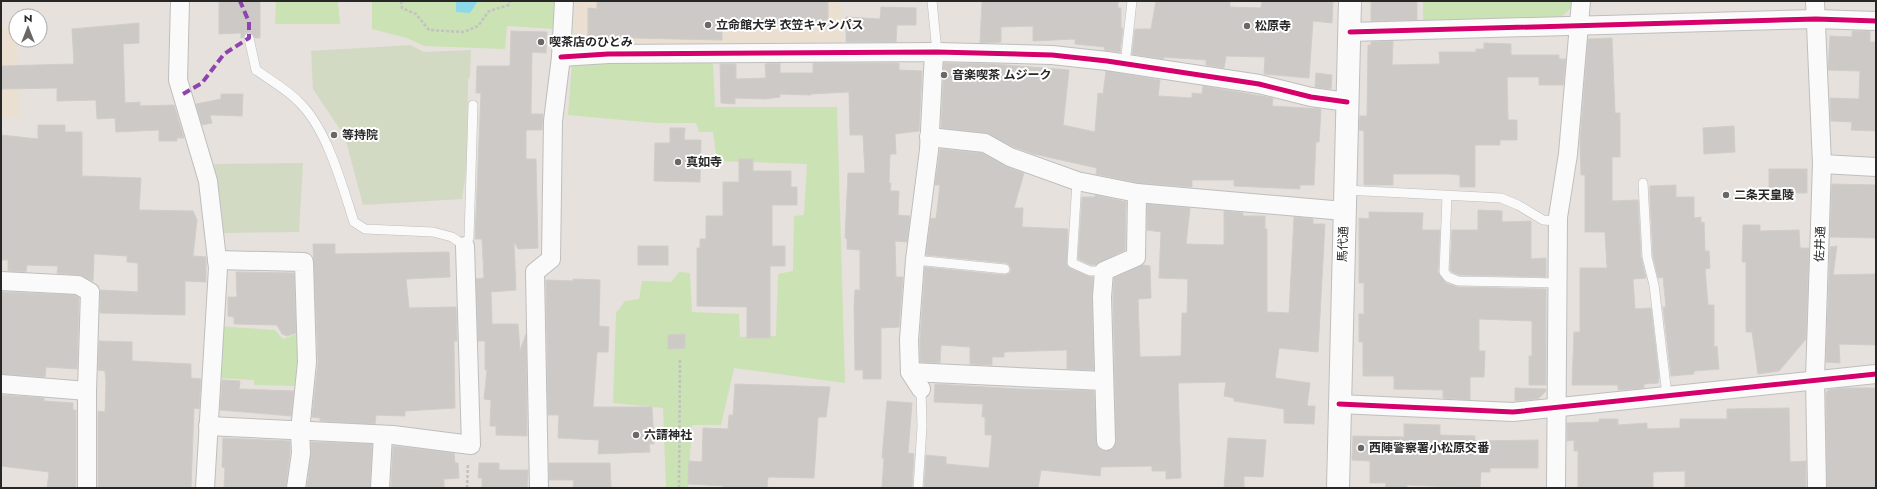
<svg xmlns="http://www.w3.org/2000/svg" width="1877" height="489" viewBox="0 0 1877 489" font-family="Jost,'Noto Sans JP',sans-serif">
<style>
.education{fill:#eadfd0}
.green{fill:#cae2b4}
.cemetery{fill:#d3dac3}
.water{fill:#8ed9e9}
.building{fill:#cdc9c6;stroke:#d1cdc8}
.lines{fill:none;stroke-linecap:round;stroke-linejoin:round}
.lane-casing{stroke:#bfbebe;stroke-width:10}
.street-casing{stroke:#bfbebe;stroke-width:20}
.secondary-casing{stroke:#bfbebe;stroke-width:24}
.path{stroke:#c2c2c1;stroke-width:2.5;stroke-dasharray:3 2;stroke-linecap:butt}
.lane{stroke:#fbfafa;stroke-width:9}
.street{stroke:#fbfafa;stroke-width:18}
.secondary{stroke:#fbfafa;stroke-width:22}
.quiet{stroke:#8e44ad;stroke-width:4;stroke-dasharray:8 4;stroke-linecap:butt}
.cycleway-casing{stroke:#fff;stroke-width:8}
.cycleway{stroke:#d6006c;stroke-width:5}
.poi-dot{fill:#6a6866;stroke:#fff;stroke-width:1.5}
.labels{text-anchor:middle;stroke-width:4;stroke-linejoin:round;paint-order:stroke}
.poi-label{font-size:12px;font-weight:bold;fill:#272727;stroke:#fff;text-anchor:start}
.street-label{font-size:12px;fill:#272727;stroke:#fff}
</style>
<rect width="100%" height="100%" fill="#e6e1dc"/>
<!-- education -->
<g class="education">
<polygon points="575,1 840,1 844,49 573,50"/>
<polygon points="1,28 16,28 19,118 1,118"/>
</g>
<!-- green -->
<g class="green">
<polygon points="276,1 338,1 340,24 275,24"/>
<polygon points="372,1 557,1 555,29 507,26 505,49 424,46 407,38 372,29"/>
<polygon points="1423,1 1572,1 1571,8 1560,18 1423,20"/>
<polygon points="572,63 713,63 715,107 837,107 845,383 734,368 721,425 692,425 688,488 666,488 663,408 613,403 616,313 625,301 639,299 642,281 671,282 679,272 690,273 692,312 739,314 740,337 776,336 778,274 793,271 794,216 804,215 807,164 717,161 713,132 699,132 696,123 656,123 568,115"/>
<polygon points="218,326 275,330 283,339 299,333 298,386 254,385 254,380 217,378"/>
</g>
<!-- cemetery -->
<g class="cemetery">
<polygon points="410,45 424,52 471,50 470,76 468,80 467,165 462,199 363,205 345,137 313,89 311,51"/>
<polygon points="303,163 299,232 224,233 214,164"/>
</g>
<!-- water -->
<polygon class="water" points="456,1 478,1 470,13 456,12"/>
<!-- building -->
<g class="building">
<polygon points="219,1 260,1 260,38 255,38 250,32 245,33 243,38 241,38 241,33 219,34"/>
<polygon points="597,1 828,1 828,26 722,25 722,40 588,37 588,8 597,9"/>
<polygon points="982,1 1118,1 1118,8 1121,8 1121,28 1123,28 1120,52 1104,50 1105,47 1075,44 1075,39 1033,41 1033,26 1001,27 1001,42 980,43"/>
<polygon points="1156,1 1230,1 1230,7 1261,8 1262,1 1333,1 1332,23 1313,21 1309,78 1264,74 1265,57 1226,56 1224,68 1206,65 1206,60 1164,57 1163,59 1132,54 1135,29 1151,29"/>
<polygon points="1371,1 1417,1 1417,20 1371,21"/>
<polygon points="881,7 916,8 916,25 897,25 896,42 846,42 846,17 880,19"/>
<polygon points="139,23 139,43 123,44 125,103 140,102 140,106 174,105 184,138 177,138 177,141 159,141 159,130 116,132 115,118 97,119 96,100 57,101 57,88 1,89 1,66 74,64 72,29"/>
<polygon points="511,31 547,32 546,53 532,52 531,114 543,114 542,130 526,130 526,159 536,159 538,248 518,249 514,241 516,290 491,292 492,324 518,324 520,351 526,334 527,436 496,435 496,426 490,426 491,400 484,399 487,370 485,370 485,341 478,341 476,279 484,278 482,239 475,239 481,93 476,93 477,66 510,66"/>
<polygon points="1852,31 1870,31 1870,42 1876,42 1876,131 1851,130 1852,122 1831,121 1830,98 1859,99 1860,71 1828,70 1830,36 1852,37"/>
<polygon points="1612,38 1615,113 1620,113 1620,157 1612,157 1612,201 1638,200 1641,257 1646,278 1633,279 1635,309 1651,308 1659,377 1658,383 1644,384 1644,388 1618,390 1618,385 1572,385 1574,332 1580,332 1580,268 1607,268 1605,232 1585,232 1585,175 1581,175 1580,142 1588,39"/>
<polygon points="1393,41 1392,65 1440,64 1439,52 1476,52 1476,49 1484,49 1484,43 1511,44 1511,55 1559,55 1559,59 1566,59 1563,85 1539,85 1539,77 1507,77 1508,120 1517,120 1517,140 1500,140 1500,145 1475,145 1475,187 1460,187 1460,175 1449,174 1393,174 1393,185 1364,185 1364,131 1359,130 1360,116 1367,116 1368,45 1371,45 1371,42"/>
<polygon points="780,63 780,73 813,73 813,63 899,63 899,70 922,71 919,131 895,134 896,154 890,154 889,183 891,183 890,191 899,191 898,215 910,216 907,242 895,241 896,277 903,277 899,327 881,328 881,379 863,379 863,370 855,370 854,307 855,290 860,290 860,250 847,249 847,239 845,238 846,216 848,173 865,173 863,135 850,135 849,92 811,94 811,95 780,94 780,97 765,99 735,98 735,104 721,103 720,64 736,64 736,79 766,78 765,64"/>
<polygon points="944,63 994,64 1069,70 1063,125 1095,132 1098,93 1103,94 1106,71 1160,80 1158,96 1192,98 1192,93 1202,94 1203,86 1273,98 1272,106 1321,109 1319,142 1316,142 1314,185 1300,185 1300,189 1234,186 1234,180 1192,180 1192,187 1138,183 1096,174 1097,168 1034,154 1014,147 986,133 941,128"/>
<polygon points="1316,73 1332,75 1331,89 1315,87"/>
<polygon points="221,94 243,94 242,116 210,115 212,123 202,125 196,104 221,99"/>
<polygon points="38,125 65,125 65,132 82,132 82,176 141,178 139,210 193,211 197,220 193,256 206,257 206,282 185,281 185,315 100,313 100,290 138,292 138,263 127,262 127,256 94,254 93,281 79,275 57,273 58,266 27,265 26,272 8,271 8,260 1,260 1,135 38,139"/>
<polygon points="1734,126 1735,152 1704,154 1703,128"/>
<polygon points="670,128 685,128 684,140 701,140 700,182 654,181 655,143 670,143"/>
<polygon points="940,149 982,153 1005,166 1024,173 1014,208 1023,208 1022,227 1068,229 1067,266 1088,276 1093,277 1092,297 1094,370 1067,369 1067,350 1004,352 1004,357 992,357 992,365 970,364 970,347 941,345 940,363 920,362 920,340 925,267 1004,275 1010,273 1011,269 1009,264 1006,263 926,255 931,218 936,219 940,185 935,185"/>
<polygon points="739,159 753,159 753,171 791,171 791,187 797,187 797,205 772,205 772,246 785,246 785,266 770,266 770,338 747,338 747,307 697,306 697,248 700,248 700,239 706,239 706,216 723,216 723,182 739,182"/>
<rect x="1769" y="169" width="38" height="24"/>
<polygon points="1832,184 1876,185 1876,238 1830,237"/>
<polygon points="1676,185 1676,197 1694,197 1694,218 1701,217 1701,223 1704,222 1705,251 1709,251 1710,268 1705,269 1708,305 1714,305 1714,347 1717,346 1719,369 1694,371 1694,374 1671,376 1663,307 1666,307 1663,277 1658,278 1653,256 1650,200 1650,186"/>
<polygon points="1095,195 1126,202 1125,250 1095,265 1091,265 1078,259 1082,197 1095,197"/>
<polygon points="1147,204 1190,208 1186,244 1224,245 1224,211 1243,213 1243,216 1265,216 1265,229 1267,229 1267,312 1289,313 1294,217 1313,219 1313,224 1325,224 1318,352 1279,348 1275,378 1310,383 1307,406 1315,406 1314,424 1284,423 1284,409 1234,401 1234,398 1224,396 1226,382 1178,383 1181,478 1166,479 1166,471 1152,471 1152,466 1101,467 1100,476 1041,470 1038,488 924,488 926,455 946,457 946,464 989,468 992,435 985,435 985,417 982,417 983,404 934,402 935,384 1020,389 1094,391 1097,446 1101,450 1106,451 1115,446 1116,441 1113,297 1114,278 1142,265 1150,266 1151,298 1138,299 1140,357 1181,356 1182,313 1187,313 1188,279 1159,278 1161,232 1147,230"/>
<polygon points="1478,210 1502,211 1502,222 1531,221 1531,259 1546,258 1546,277 1459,275 1452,272 1450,270 1452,230 1478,230"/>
<polygon points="1369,212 1423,213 1422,230 1440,230 1438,272 1446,283 1458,287 1546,289 1546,385 1529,385 1529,356 1532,356 1532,321 1479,319 1479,351 1485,351 1484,377 1470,377 1470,400 1443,398 1443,390 1394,389 1394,376 1363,376 1363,342 1359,342 1359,314 1364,314 1364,283 1359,283 1359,218 1369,219"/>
<polygon points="1743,225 1760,225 1760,231 1799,230 1800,248 1809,248 1806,339 1779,371 1758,374 1752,332 1746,332 1746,262 1742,262"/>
<polygon points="313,244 335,244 335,254 449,252 450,277 406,279 409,308 456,307 457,341 454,341 455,408 405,411 405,416 376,415 375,424 320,421 320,418 312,417 318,362"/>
<rect x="638" y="246" width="30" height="19"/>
<polygon points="1837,246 1833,275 1876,274 1876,345 1839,344 1840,363 1826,362 1830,247"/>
<polygon points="236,272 294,273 296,333 287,336 282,334 277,325 234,324 234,317 228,316 228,297 237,297"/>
<polygon points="573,279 600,280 599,326 609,327 608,352 597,352 593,407 652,407 654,444 649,444 650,452 598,454 599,440 558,438 559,415 548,415 546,280 573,281"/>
<polygon points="1,292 75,295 79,298 77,369 46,367 45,377 1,374"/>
<polygon points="685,334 685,348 668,349 668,335"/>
<polygon points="99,341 132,342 132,361 191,364 191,378 201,379 199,409 194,408 191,488 98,488 98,411 105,412 106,382 105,371 98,370"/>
<polygon points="222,380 240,381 239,389 294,391 291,416 220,410"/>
<polygon points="735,384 830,387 826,417 818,417 814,478 768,477 767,488 723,488 724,486 688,484 689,461 702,462 703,428 728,429 729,415 733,415"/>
<polygon points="1515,388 1546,389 1546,391 1538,399 1515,401"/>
<polygon points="1842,388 1876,388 1876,488 1827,488 1826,393 1828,390"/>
<polygon points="1,395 44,398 44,401 73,403 73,410 76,410 76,488 47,488 49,472 1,466"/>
<polygon points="887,401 912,403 908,453 914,454 912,488 882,487 884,458 882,458"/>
<polygon points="1789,408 1790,462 1806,461 1806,488 1685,488 1685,471 1653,472 1653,488 1578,488 1578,451 1574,451 1574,440 1567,441 1567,423 1599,422 1599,419 1618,419 1618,425 1647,423 1647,429 1680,428 1680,419 1727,419 1727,409"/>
<polygon points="1404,424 1440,425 1440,435 1475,436 1475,441 1538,440 1538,468 1490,468 1490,472 1481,472 1480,488 1407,485 1407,488 1385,488 1386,483 1370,483 1370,461 1352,460 1353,436 1404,437"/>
<polygon points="223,438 290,441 290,452 286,486 284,488 224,488 225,468 222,467"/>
<polygon points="1228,438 1266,440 1263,477 1244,476 1244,488 1224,488"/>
<polygon points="311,442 372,444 370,488 307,488 311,454"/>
<polygon points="393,446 454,453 455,463 458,463 459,478 444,479 444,488 391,488"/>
<polygon points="479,463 499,463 499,470 528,470 527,488 482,488 482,478 478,478"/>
<polygon points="549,463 610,463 611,488 573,488 574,480 549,480"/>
</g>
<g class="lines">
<defs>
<g id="lane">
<polyline points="932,1 937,52"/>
<path d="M249 38 256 70C270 80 286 89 298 101 327 128 342 185 354 222L365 229 433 232 452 237 465 246 469 238 473 105"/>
<polyline points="1125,64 1132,1"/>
<polyline points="1077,181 1072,263 1090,271 1104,271"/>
<polyline points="1643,183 1647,257 1654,285 1667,395"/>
<polyline points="1345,190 1501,198 1518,205 1543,220 1558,221"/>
<polyline points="1447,196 1444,272 1448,277 1458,281 1557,283"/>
<polyline points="915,260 1005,269"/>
<polyline points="918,488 922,427 921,389"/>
</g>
<g id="street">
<polyline points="180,1 178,80 208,181 218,268 205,488"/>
<polyline points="1815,1 1822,164 1815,379 1817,488"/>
<polyline points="1350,32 1816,19 1876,21"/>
<polyline points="561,57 608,54 937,52 1052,55 1107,61 1259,84 1311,97 1347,102"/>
<polyline points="929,137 985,143 1010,157 1077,181 1137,193 1344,211"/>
<polyline points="1822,164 1876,167"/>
<polyline points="217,260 304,262 307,362 300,431 301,453 296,488"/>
<polyline points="1,281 78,285 90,292 87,391 87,488"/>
<polyline points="910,372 1104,381"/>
<polyline points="1,384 87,391"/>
<polyline points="921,389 910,372 909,340 915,260 929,150 934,52"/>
<polyline points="1339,404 1513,412 1876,374"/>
<polyline points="208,426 393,435 471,445 465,246"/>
<polyline points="1106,441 1102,297 1104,271 1136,257 1137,193"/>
<polyline points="380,488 383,435"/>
<polyline points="539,488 535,272 551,259 553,121 561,57 564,1"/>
<polyline points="1556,488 1558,217 1568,154 1581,1"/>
</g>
<polyline id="secondary" points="1338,488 1350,1"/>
</defs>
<!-- lane casing -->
<use href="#lane" class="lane-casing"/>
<!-- street casing -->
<use href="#street" class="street-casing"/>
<!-- secondary casing -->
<use href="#secondary" class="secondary-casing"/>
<!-- path -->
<g class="path">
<polyline points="401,1 402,8 416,14 429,30 464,32 478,26 489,11 509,5 510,1"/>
<polyline points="467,488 468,463"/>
<polyline points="679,488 680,359"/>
</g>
<!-- lane -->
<use href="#lane" class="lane"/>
<!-- street -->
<use href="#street" class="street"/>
<!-- secondary -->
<use href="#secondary" class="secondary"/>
<!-- quiet -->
<polyline class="quiet" points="183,94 202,83 224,54 249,38 249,22 240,1"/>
<defs>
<g id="cycleway">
<polyline points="1350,32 1816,19 1876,21"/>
<polyline points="561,57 608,54 937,52 1052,55 1107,61 1259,84 1311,97 1347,102"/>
<polyline points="1339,404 1513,412 1876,374"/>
</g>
</defs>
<!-- cycleway casing -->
<use href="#cycleway" class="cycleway-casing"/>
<!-- cycleway -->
<use href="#cycleway" class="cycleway"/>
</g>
<!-- markers -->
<g class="poi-dot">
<circle cx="708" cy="25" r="4"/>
<circle cx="1247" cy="26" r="4"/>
<circle cx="541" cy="42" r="4"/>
<circle cx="944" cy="75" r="4"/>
<circle cx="334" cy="135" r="4"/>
<circle cx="678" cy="162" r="4"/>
<circle cx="1726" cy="195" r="4"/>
<circle cx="636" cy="435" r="4"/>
<circle cx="1361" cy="448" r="4"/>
</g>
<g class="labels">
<!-- poi labels -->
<g class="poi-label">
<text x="716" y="29">立命館大学 衣笠キャンパス</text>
<text x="1255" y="30">松原寺</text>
<text x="549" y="46">喫茶店のひとみ</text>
<text x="952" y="79">音楽喫茶 ムジーク</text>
<text x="342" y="139">等持院</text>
<text x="686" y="166">真如寺</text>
<text x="1734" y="199">二条天皇陵</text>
<text x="644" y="439">六請神社</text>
<text x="1369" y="452">西陣警察署小松原交番</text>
</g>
<!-- street labels -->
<g class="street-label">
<text transform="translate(1343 244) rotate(-88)" y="4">馬代通</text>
<text transform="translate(1820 244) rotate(-88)" y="4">佐井通</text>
</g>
</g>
<!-- border -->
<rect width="1877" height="489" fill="none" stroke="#272727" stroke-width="4"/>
<!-- north arrow -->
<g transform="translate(28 28)"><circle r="19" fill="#ffffff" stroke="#a9a9a9"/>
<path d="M0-3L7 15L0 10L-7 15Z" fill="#6a6866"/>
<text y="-6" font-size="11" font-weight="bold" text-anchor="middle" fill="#272727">N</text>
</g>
</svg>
